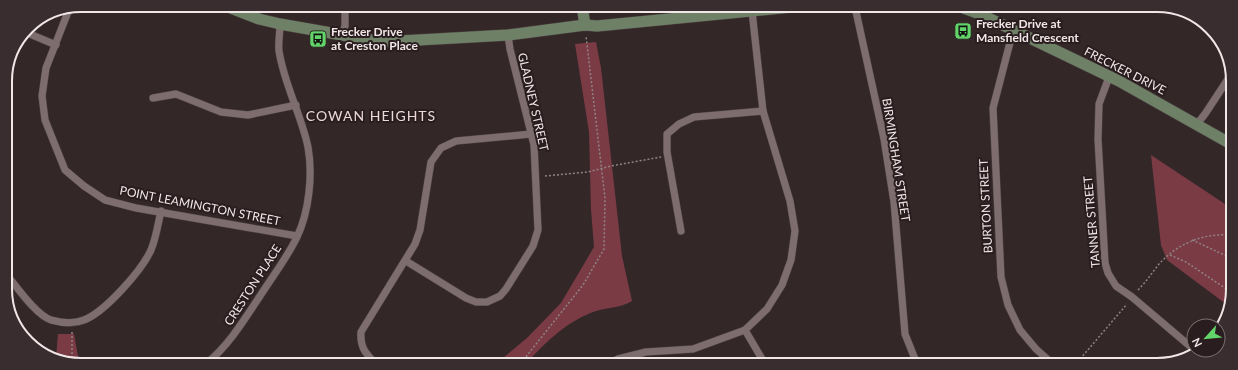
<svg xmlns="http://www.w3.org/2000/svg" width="1238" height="370" viewBox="0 0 1238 370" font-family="Lato,sans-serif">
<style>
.green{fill:#7b3b45}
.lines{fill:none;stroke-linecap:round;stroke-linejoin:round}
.street-casing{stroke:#4e4345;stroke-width:8}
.secondary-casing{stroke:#4e4345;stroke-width:12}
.path{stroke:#8f8384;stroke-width:1.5;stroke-dasharray:2 2;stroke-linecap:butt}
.street{stroke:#7d6d6f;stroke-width:7}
.secondary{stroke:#6e8166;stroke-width:11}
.labels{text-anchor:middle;stroke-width:4;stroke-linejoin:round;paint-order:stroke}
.poi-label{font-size:12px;font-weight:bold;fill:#f1e7e8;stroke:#2a1d1f;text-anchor:start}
.street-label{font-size:12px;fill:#f1e7e8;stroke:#2a1d1f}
.quarter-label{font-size:14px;letter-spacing:1px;fill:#ead8da;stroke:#2a1d1f}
.rim{fill:none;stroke:#f1e7e8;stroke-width:2}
</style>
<rect width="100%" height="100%" fill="#342728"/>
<!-- green -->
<g class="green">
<path d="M596 42 601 68 622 256 632 301C621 308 608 307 596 311 569 320 545 342 527 363H497L527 338 561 303 594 247 591 209 589 132 575 44Z"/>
<polygon points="1151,155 1231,208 1230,307 1167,260 1161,245"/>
<polygon points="58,334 74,334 79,362 62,362 56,359"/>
</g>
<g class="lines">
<defs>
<g id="street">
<polyline points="70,7 46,68 42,96 45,120 65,170 84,186 105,200 136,208 297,236"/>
<polyline points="855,7 884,139 894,202 905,334 917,364"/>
<polyline points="1013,31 993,108 1001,277 1008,305 1020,330 1036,349 1054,365"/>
<polyline points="25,32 56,45"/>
<polyline points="342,34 345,26 345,6"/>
<polyline points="1109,77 1099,104 1098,139 1105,263 1108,273 1116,286 1132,297 1191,347 1195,352"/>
<polyline points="153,98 176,94 221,112 248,115 296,105"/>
<polyline points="1197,124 1205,114 1232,73"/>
<polyline points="681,231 667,152 667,134 679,124 694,117 763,111"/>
<polyline points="406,261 466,298 476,302 487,302 500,296 506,289 533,246 538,230 534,145 510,49 508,35"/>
<path d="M6 274C17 287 36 315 51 320 62 323 74 324 84 320 105 312 142 270 151 250 156 238 158 224 161 211"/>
<polyline points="745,330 765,364"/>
<path d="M207 363C229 345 244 320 260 296 272 277 287 258 297 237 309 212 313 175 308 147 301 114 284 84 279 51 278 43 280 33 280 24"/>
<path d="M375 363C365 353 360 347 361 332L415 244 420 230 431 162 441 148 456 141 531 134"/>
<polyline points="608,364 618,359 646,352 693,349 745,330 767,309 782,285 791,260 795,231 790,201 763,111 752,11"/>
</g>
<g id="secondary">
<polyline points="223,5 259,19 280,24 382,42 508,35 585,25 597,26 792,7"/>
<polyline points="582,6 585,25"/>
<polyline points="961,7 980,14 1119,81 1231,144"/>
</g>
</defs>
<!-- street casing -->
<use href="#street" class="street-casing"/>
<!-- secondary casing -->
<use href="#secondary" class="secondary-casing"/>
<!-- path -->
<g class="path">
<polyline points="545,176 588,172 611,166 661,157"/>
<polyline points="1192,240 1231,258"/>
<polyline points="1170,255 1186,262 1231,292"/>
<path d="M1138 290C1146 282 1152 273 1159 264 1178 243 1204 233 1231 235"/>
<polyline points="72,362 72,331"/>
<polyline points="521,363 583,285 604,249 605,198 586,36"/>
<polyline points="1075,365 1127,304"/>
</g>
<!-- street -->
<use href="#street" class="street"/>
<!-- secondary -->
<use href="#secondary" class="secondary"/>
</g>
<!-- icons -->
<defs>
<symbol id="bus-square" viewBox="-11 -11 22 22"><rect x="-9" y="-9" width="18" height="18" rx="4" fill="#63d469" stroke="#2a1d1f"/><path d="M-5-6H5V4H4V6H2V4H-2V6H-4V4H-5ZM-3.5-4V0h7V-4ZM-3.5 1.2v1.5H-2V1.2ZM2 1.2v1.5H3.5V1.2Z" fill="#111"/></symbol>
</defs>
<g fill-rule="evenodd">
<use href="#bus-square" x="953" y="21" width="20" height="20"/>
<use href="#bus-square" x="308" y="29" width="20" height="20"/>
</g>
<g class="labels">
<!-- poi labels -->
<g class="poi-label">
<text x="976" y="28">Frecker Drive at<tspan x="976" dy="14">Mansfield Crescent</tspan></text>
<text x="331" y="36">Frecker Drive<tspan x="331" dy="14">at Creston Place</tspan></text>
</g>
<!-- street labels -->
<g class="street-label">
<text transform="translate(1125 71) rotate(27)" y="4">FRECKER DRIVE</text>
<text transform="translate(533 102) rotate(77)" y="4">GLADNEY STREET</text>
<text transform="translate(896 160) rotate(81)" y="4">BIRMINGHAM STREET</text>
<text transform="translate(200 206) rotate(11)" y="4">POINT LEAMINGTON STREET</text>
<text transform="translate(986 206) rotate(-93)" y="4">BURTON STREET</text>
<text transform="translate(1092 222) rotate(-95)" y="4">TANNER STREET</text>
<text transform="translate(253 285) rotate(-57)" y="4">CRESTON PLACE</text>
</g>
<!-- quarter labels -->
<g class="quarter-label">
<text x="371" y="121">COWAN HEIGHTS</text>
</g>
</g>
<!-- crop -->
<path d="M0 0H1238V370H0ZM81 12H1157A69 69 0 0 1 1226 81V289A69 69 0 0 1 1157 358H81A69 69 0 0 1 12 289V81A69 69 0 0 1 81 12Z" fill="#3a2d2f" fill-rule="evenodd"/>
<path class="rim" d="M81 12H1157A69 69 0 0 1 1226 81V289A69 69 0 0 1 1157 358H81A69 69 0 0 1 12 289V81A69 69 0 0 1 81 12Z"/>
<!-- north arrow -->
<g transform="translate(1206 338) rotate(243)"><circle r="19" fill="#2a1d1f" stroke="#7a6e6f"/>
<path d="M0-3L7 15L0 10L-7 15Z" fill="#63d469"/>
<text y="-6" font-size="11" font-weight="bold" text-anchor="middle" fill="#f1e7e8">N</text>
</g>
</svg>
